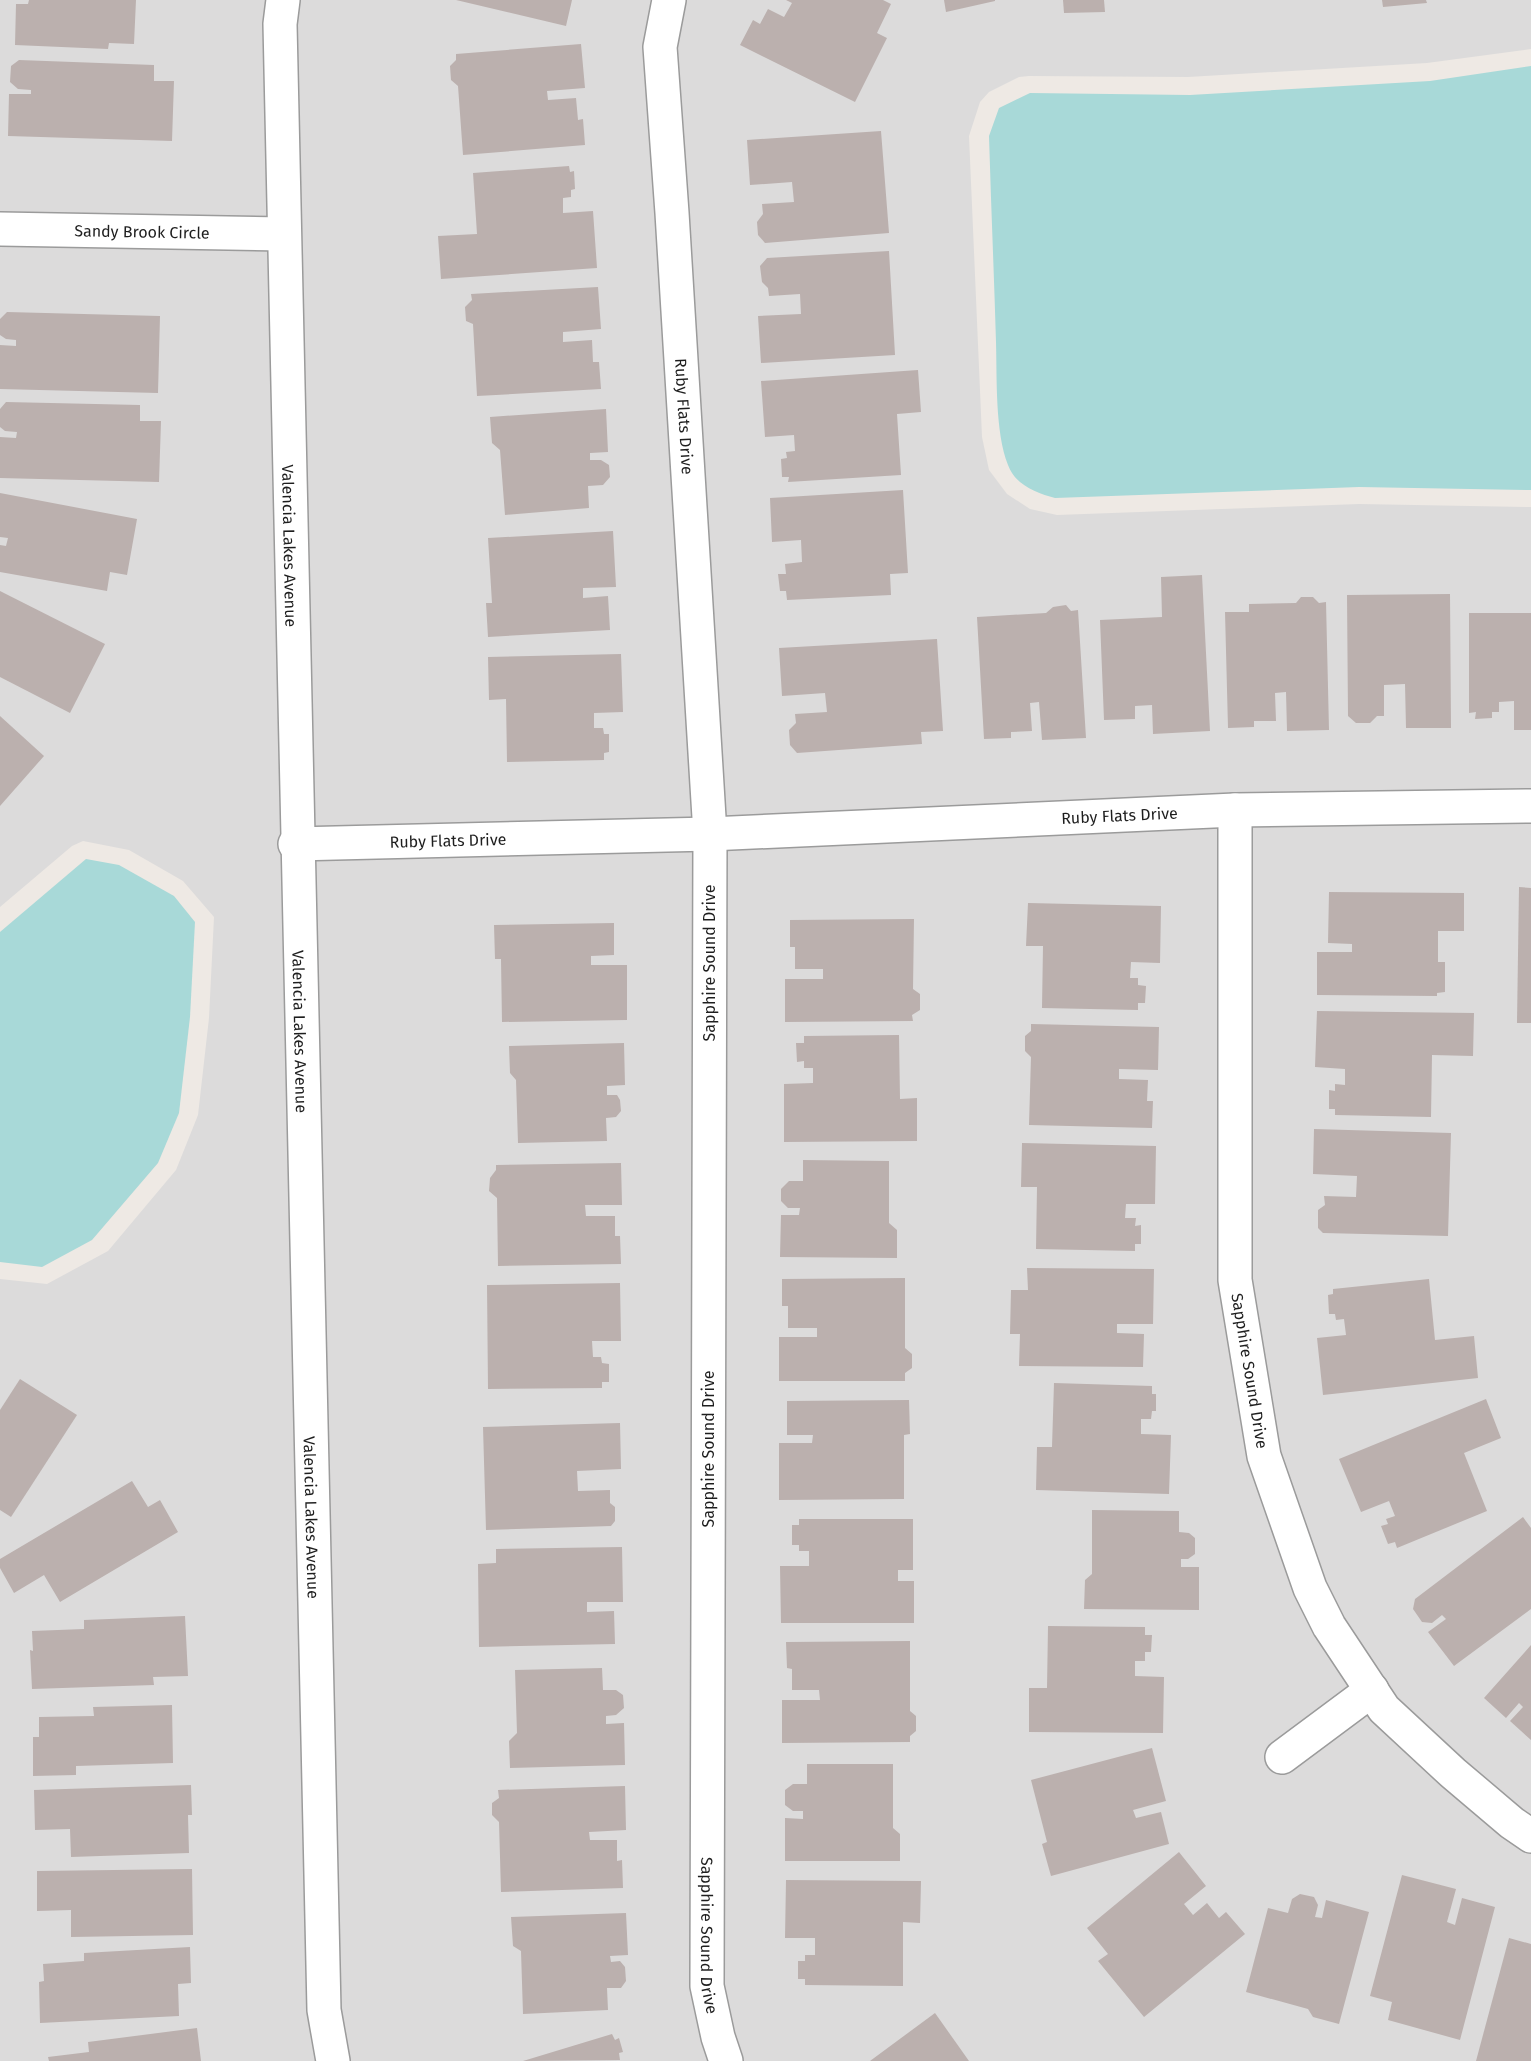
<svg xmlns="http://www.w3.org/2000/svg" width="1531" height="2061" viewBox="0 0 1531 2061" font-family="'Fira Sans',sans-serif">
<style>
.residential{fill:#dcdbdb}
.water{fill:#a8d9d8}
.building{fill:#bbb0ae}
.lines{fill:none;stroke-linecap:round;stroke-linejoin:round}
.minor-casing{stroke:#9b9b9b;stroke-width:36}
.minor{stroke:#fff;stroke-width:33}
.labels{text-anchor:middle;stroke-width:5;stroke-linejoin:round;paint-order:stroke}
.street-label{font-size:16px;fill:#1e1e1e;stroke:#fff}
</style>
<rect width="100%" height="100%" fill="#eee9e4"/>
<!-- residential -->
<polygon class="residential" points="0,0 1531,0 1531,49 1427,63 1188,77 1029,76 1019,77 989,92 980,102 969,136 982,437 989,470 1007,494 1030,509 1057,515 1359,504 1531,507 1531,2061 0,2061 0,1279 47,1284 108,1251 176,1170 198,1115 209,1018 214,917 183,881 129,850 83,841 72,846 0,907"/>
<!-- water -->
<g class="water">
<path d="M1531 66V490L1359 487 1055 498C1037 493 1015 485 1008 465 995 432 997 378 996 342 994 273 991 205 989 136L999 108 1030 93 1190 95 1430 81Z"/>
<polygon points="86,859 119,865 174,896 195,922 190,1017 179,1113 158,1163 92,1240 42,1267 0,1262 0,932"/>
</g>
<!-- building -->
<g class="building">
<polygon points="29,0 136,0 134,44 109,43 108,49 15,45 16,4 28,4"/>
<polygon points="456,0 572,0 566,26"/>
<polygon points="786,0 883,0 891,4 877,33 887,38 855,102 740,45 753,20 760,24 768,9 784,17 792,3"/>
<polygon points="944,0 995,0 995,1 946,12"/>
<polygon points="1063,0 1104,0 1105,12 1064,13"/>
<polygon points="1382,0 1426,0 1427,3 1383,7"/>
<polygon points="581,44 585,88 547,91 548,100 576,98 578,120 583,119 585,145 463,155 458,86 451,80 450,66 456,60 456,54"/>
<polygon points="19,60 154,65 154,81 174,81 172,141 8,136 9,94 31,94 31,90 18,89 10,82 11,66"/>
<polygon points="881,131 889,233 765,243 758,235 757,222 763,214 762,204 794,202 792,182 750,185 747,140"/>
<polygon points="569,166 570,172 574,171 575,189 571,190 571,197 563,198 563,213 593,211 597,268 441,279 438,236 477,234 473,173"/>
<polygon points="889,251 895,355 761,363 758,316 801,314 800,294 769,296 768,288 762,282 760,266 767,258"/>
<polygon points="598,287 601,329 563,332 563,342 592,340 593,362 599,362 601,389 477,396 473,324 466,321 465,307 472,300 471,294"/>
<polygon points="7,312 160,316 158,393 0,389 0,345 16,346 16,340 6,339 0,335 0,319"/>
<polygon points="918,370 921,412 897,414 901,475 788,482 789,477 782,477 781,459 787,458 786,452 795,451 794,435 765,437 761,381"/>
<polygon points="6,402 140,405 140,421 161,421 159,482 0,478 0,437 16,438 17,432 5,431 0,427 0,409"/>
<polygon points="606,409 608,452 590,453 590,460 601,460 609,465 610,477 603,485 588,486 589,508 505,515 500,450 492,443 490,417"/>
<polygon points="903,490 908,573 890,574 891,595 787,600 786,591 780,591 778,574 786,574 785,564 802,562 801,540 772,542 770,498"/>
<polygon points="0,493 137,519 127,575 110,572 107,591 0,572 0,545 6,546 8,538 0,537"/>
<polygon points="613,531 616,587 583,588 583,598 608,596 610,630 488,637 486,603 492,603 488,538"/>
<polygon points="1202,575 1210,731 1153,734 1152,705 1135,706 1135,719 1104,720 1100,620 1162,617 1161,577"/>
<polygon points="0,591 105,644 70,713 0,677"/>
<polygon points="1450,594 1451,728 1406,728 1405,684 1384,685 1384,716 1377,716 1370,723 1356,723 1348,716 1347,595"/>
<polygon points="1301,597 1313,597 1319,603 1326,602 1329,730 1287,731 1286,692 1275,693 1276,721 1254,721 1254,727 1228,728 1225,612 1249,612 1249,604 1296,603"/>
<polygon points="1066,605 1071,611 1078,610 1086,738 1042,740 1039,702 1030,703 1032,731 1011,732 1011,738 984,739 977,617 1046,613 1053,607"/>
<polygon points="1469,613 1531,613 1531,730 1514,730 1514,701 1499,702 1499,712 1492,712 1492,718 1475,719 1476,712 1469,713"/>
<polygon points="937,639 943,731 921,732 922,744 797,753 790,745 789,730 796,723 795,714 827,712 825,693 782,696 779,648"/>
<polygon points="621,654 623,712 594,713 594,728 603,728 604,734 609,734 609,752 604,753 604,760 507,762 506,699 489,700 488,657"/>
<polygon points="0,716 44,756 0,806"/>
<polygon points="1519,887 1531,888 1531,1023 1517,1023"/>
<polygon points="1329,892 1464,893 1464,931 1438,931 1438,962 1445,962 1445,992 1437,993 1437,996 1317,995 1317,952 1352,952 1352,944 1328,943"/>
<polygon points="1028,903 1161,906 1160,963 1131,962 1130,978 1138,978 1138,985 1146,986 1145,1003 1138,1003 1138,1010 1042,1008 1043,946 1026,946"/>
<polygon points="914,919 913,989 920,994 920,1010 912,1015 913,1021 785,1022 785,979 823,979 823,969 795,969 795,947 790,947 790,920"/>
<polygon points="614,923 614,955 591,956 591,965 627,965 627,1020 502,1022 501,959 495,959 494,925"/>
<polygon points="1317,1011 1474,1013 1473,1056 1432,1055 1431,1117 1335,1115 1335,1109 1329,1109 1329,1090 1335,1091 1335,1084 1345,1085 1345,1069 1315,1067"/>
<polygon points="1031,1024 1159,1027 1158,1070 1119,1069 1119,1079 1148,1080 1147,1101 1153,1101 1152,1128 1029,1125 1031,1057 1025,1051 1025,1036 1031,1031"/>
<polygon points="899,1035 900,1099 917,1098 917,1141 784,1142 784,1084 813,1083 813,1068 804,1068 804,1061 797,1062 796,1043 804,1043 804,1036"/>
<polygon points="624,1043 625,1085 607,1086 607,1095 617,1095 620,1100 621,1111 616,1117 606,1118 607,1141 518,1143 516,1080 510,1073 509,1046"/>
<polygon points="1314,1129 1451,1133 1448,1236 1323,1233 1318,1228 1318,1210 1325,1205 1324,1196 1356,1197 1357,1176 1313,1174"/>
<polygon points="1022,1143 1156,1146 1155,1204 1126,1204 1125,1218 1136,1218 1135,1226 1141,1225 1141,1244 1135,1244 1135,1251 1036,1249 1037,1187 1021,1187"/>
<polygon points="803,1160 889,1161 889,1223 897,1230 897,1258 780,1257 781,1215 799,1215 800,1208 788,1208 781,1201 781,1189 789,1181 803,1181"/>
<polygon points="621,1163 622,1205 585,1205 586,1216 615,1216 615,1236 620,1236 621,1264 498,1266 497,1198 489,1191 490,1178 496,1170 496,1165"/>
<polygon points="1027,1268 1154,1269 1153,1324 1117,1324 1117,1333 1144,1334 1143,1367 1019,1366 1020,1334 1010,1334 1011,1290 1028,1290"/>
<polygon points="905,1278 905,1348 912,1354 912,1368 905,1373 905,1381 779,1381 779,1337 817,1337 817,1328 788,1328 788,1306 782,1306 782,1279"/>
<polygon points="1429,1279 1435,1340 1474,1336 1478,1378 1323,1395 1317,1338 1346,1335 1344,1319 1336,1320 1335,1314 1329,1314 1328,1295 1333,1294 1333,1289"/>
<polygon points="620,1283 621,1341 592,1341 593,1357 601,1357 602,1363 609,1364 609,1382 602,1382 602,1388 488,1389 487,1285"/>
<polygon points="20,1379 77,1415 11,1517 0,1510 0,1410"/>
<polygon points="1054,1383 1152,1386 1152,1394 1156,1394 1156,1411 1152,1411 1151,1419 1141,1419 1141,1434 1171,1435 1169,1494 1036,1490 1037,1447 1052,1447"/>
<polygon points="1486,1399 1501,1438 1464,1453 1487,1511 1397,1548 1395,1542 1388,1544 1381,1526 1388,1524 1386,1519 1395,1516 1389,1501 1361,1512 1339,1459"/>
<polygon points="909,1400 910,1434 904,1435 904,1499 779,1500 779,1443 812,1443 813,1435 787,1435 787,1401"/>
<polygon points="620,1423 621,1469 577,1471 578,1491 610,1490 610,1503 615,1507 615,1521 611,1526 486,1530 483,1427"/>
<polygon points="132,1481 148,1507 160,1500 178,1532 60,1602 44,1575 14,1593 0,1568 0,1559"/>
<polygon points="1092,1510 1179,1511 1179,1532 1189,1533 1195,1538 1195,1554 1188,1559 1181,1559 1181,1567 1199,1567 1199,1610 1084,1609 1085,1580 1092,1574"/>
<polygon points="1523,1517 1531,1528 1531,1609 1454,1666 1428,1632 1446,1619 1442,1615 1432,1623 1422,1622 1413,1609 1415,1599"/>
<polygon points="799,1519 913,1519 913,1570 898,1570 898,1581 914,1581 914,1623 781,1623 780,1566 809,1566 809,1551 799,1551 799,1545 792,1545 792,1525 799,1525"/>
<polygon points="622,1547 623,1602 587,1602 587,1612 614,1611 615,1644 479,1647 478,1564 496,1563 496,1549"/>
<polygon points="185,1616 188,1676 153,1677 154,1685 32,1689 30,1650 33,1651 32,1631 84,1629 84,1620"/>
<polygon points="1048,1626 1145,1627 1145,1635 1152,1635 1151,1652 1145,1652 1145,1661 1135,1661 1135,1676 1164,1677 1163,1733 1029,1732 1029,1688 1047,1688"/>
<polygon points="910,1641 910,1711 916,1716 916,1731 910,1736 910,1742 782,1743 782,1700 820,1700 819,1690 792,1690 792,1669 787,1668 786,1642"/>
<polygon points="1531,1645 1531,1740 1510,1721 1523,1707 1519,1703 1506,1718 1484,1698"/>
<polygon points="602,1668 603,1690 616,1690 623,1695 624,1708 616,1715 606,1716 606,1724 624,1723 625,1765 510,1768 509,1741 517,1733 515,1670"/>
<polygon points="172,1705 173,1763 76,1766 76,1775 33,1776 33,1737 39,1737 39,1717 94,1716 93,1707"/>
<polygon points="1152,1748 1166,1801 1133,1810 1136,1818 1161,1812 1169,1844 1051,1876 1042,1844 1047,1842 1031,1780"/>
<polygon points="807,1764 893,1764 893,1828 900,1834 900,1861 785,1861 785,1818 803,1819 803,1811 793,1811 785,1805 785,1790 793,1784 807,1784"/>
<polygon points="191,1785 192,1815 188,1815 189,1853 71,1857 70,1829 35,1830 34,1790"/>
<polygon points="625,1786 626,1830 589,1832 590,1840 617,1840 617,1861 622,1860 623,1888 501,1892 499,1822 492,1815 492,1803 499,1798 498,1790"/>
<polygon points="1179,1852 1206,1886 1184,1904 1193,1915 1207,1903 1219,1918 1226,1912 1245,1934 1144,2017 1098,1961 1108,1954 1087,1928"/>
<polygon points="192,1869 193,1935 71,1937 71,1910 37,1911 37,1871"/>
<polygon points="1402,1875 1456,1889 1447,1922 1455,1925 1462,1898 1495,1907 1460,2040 1388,2020 1392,2002 1370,1996"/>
<polygon points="786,1880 921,1881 920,1923 903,1922 903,1986 805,1985 805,1979 798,1979 798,1961 805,1961 805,1955 815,1955 815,1938 785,1938"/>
<polygon points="1300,1894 1314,1897 1318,1905 1315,1917 1322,1918 1326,1900 1369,1912 1339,2024 1313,2017 1308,2009 1246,1992 1268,1908 1288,1913 1292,1899"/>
<polygon points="626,1913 628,1955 610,1956 611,1962 620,1961 625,1967 626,1981 621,1988 607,1988 608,2010 523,2014 521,1951 513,1946 511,1917"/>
<polygon points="1509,1938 1531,1944 1531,2061 1476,2061"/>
<polygon points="190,1947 191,1983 178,1984 179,2016 40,2023 39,1982 44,1981 43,1964 84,1961 84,1953"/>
<polygon points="935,2013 969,2061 870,2061"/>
<polygon points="197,2028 201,2061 49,2061 48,2057 89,2052 88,2042"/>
<polygon points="612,2034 615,2040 619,2038 623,2052 619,2053 620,2060 523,2061"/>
</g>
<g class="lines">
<defs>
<g id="minor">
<path id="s1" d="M283 0 280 24C291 686 307 1348 324 2010L333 2061"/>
<path id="s2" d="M669 0 660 47 672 213 710 834 707 1986 718 2037 726 2061"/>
<path id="s3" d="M0 229 283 234"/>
<path id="s4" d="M1235 810V1280L1264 1456 1310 1588 1329 1626 1384 1709 1453 1773 1512 1823 1531 1836"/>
<path id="s5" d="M295 844 710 834 1235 810 1531 806"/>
<polyline points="1282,1757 1372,1690"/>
</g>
</defs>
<!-- minor casing -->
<use href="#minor" class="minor-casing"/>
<!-- minor -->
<use href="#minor" class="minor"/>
</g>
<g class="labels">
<!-- street labels -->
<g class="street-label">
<text dy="6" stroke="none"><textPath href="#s3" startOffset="142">Sandy Brook Circle</textPath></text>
<text dy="6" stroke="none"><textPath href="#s2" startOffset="418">Ruby Flats Drive</textPath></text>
<text dy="6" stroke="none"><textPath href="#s1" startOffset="546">Valencia Lakes Avenue</textPath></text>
<text dy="6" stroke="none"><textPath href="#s5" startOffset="825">Ruby Flats Drive</textPath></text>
<text dy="6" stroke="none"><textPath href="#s5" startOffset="153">Ruby Flats Drive</textPath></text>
<text transform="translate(709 963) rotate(-90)" y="6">Sapphire Sound Drive</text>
<text dy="6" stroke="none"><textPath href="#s1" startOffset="1032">Valencia Lakes Avenue</textPath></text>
<text dy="6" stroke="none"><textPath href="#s4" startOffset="562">Sapphire Sound Drive</textPath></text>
<text transform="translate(708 1449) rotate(-90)" y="6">Sapphire Sound Drive</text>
<text dy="6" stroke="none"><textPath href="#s1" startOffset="1518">Valencia Lakes Avenue</textPath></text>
<text dy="6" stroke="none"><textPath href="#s2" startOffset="1938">Sapphire Sound Drive</textPath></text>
</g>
</g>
</svg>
